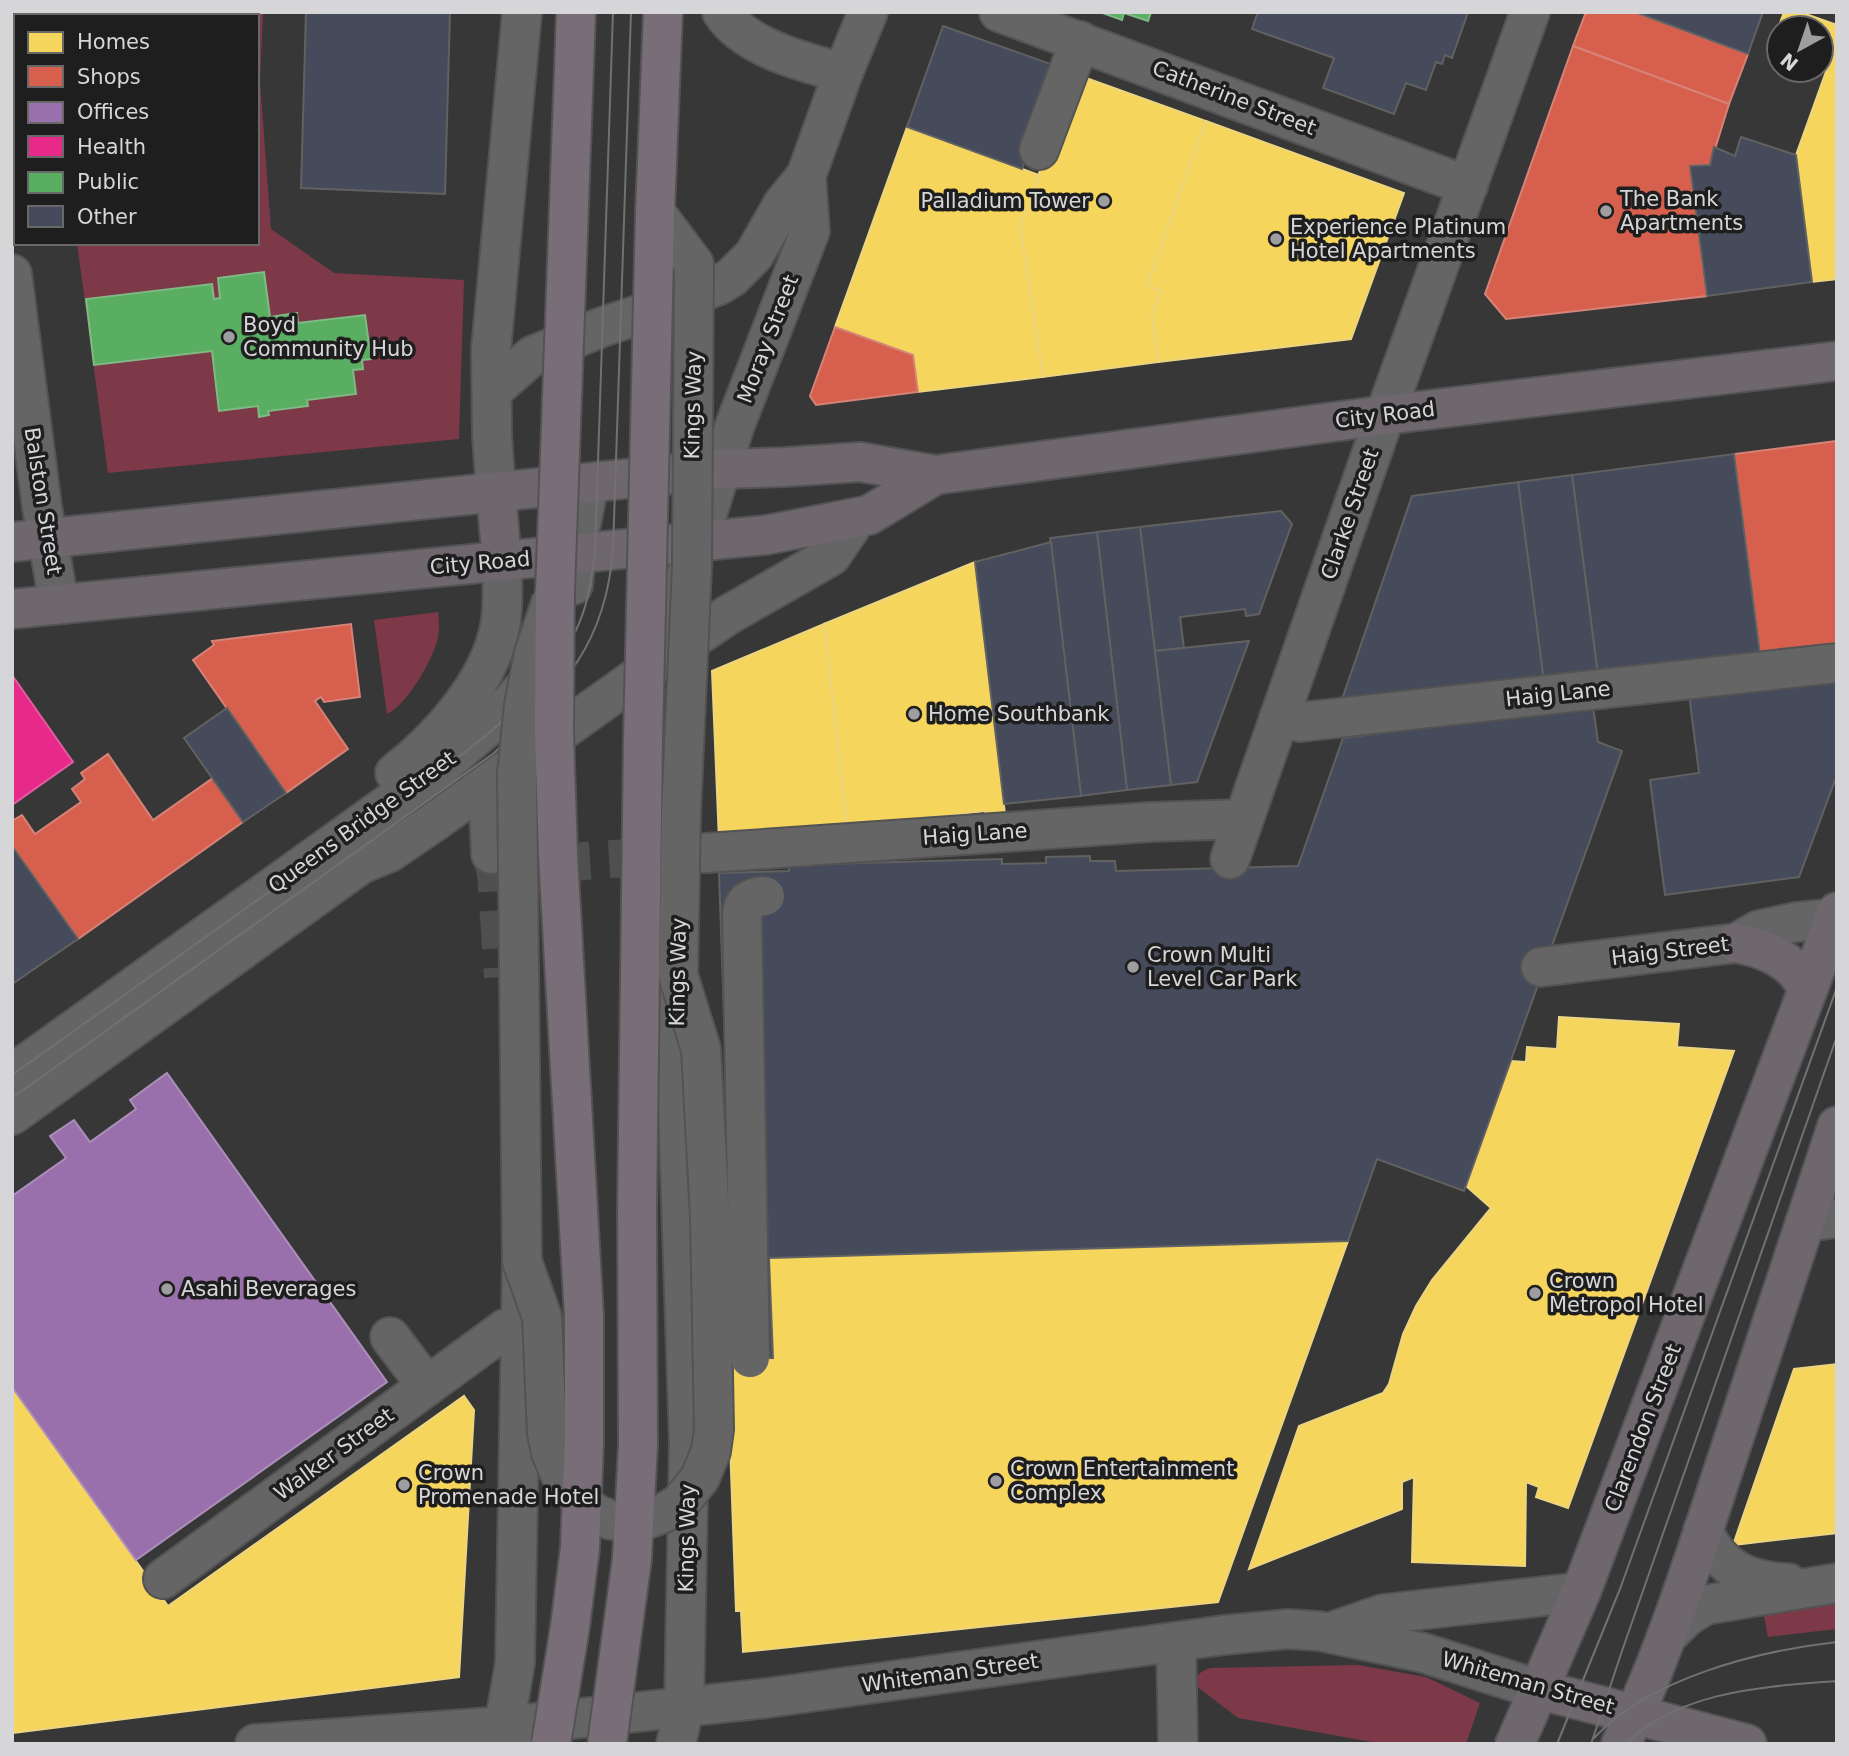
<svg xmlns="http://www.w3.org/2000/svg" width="1849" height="1756" viewBox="0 0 1849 1756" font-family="'DejaVu Sans',sans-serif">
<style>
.green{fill:#7d3948}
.homes{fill:#f6d55c;stroke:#ecd581;stroke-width:2}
.shops{fill:#d6604d;stroke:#d68377;stroke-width:2}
.offices{fill:#9970ab;stroke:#ab8fb8;stroke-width:2}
.health{fill:#e7298a;stroke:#e25da1;stroke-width:2}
.public{fill:#5aae61;stroke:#7fba85;stroke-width:2}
.building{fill:#454b5a;stroke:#616162;stroke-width:2}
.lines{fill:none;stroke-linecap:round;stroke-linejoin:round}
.minor-tunnel{stroke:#4f4f50;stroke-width:38;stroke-dasharray:38 19;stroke-linecap:butt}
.minor-casing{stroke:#535354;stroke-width:42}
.major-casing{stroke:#535354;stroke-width:42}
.minor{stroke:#656566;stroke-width:38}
.major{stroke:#6e676e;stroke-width:38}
.tram{stroke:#717172;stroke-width:2}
.minor-bridge-casing{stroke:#535354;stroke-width:42;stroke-linecap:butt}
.highway-bridge-casing{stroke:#535354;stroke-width:42;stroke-linecap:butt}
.minor-bridge{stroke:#656566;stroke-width:38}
.highway-bridge{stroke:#796d78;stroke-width:38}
.poi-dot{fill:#9e9ea0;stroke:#1e1e1f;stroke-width:2.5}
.labels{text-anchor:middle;stroke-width:7;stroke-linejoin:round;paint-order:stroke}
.street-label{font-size:21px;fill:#d6d6d8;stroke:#1e1e1f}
.poi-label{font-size:21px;fill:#d6d6d8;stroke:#1e1e1f;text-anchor:start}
</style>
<rect width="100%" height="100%" fill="#373738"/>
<!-- green -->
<g class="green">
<polygon points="46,12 263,12 260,82 271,229 334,273 464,280 459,439 108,473 77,243 257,243 257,16 47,16"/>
<path d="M438 612C439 621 440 632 437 641 432 661 406 706 387 714L374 620Z"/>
<polygon points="1837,1599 1837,1629 1768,1637 1762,1606"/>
<path d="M1358 1665 1426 1677 1480 1703 1466 1744H1383L1238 1718 1195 1685C1195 1674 1201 1672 1210 1668Z"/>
</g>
<!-- homes -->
<g class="homes">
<polygon points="1784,12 1800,12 1837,25 1837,279 1812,282 1796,155 1828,66 1821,63 1821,28 1779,28 1779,48 1772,45"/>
<polygon points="1075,74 1206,121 1147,285 1161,291 1152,316 1159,362 1043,377 1020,226"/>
<polygon points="1206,121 1404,193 1351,339 1159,362 1152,316 1161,291 1147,285"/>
<polygon points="907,127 1039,175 1020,226 1043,377 918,392 913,355 835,327"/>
<polygon points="975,562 1005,814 986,816 985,811 847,827 824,624"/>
<polygon points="824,624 847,827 719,841 712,671"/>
<polygon points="1559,1017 1679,1024 1677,1047 1734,1051 1568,1508 1536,1497 1539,1487 1526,1482 1525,1566 1412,1562 1414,1477 1402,1482 1402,1509 1249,1569 1299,1426 1383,1393 1389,1384 1403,1334 1416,1306 1432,1280 1491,1208 1466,1186 1511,1061 1526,1062 1527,1047 1557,1049"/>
<polygon points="1348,1241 1218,1602 743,1652 741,1611 736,1611 727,1359 773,1358 769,1258"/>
<polygon points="1837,1364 1837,1533 1733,1545 1794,1369"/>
<polygon points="12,1387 168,1606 464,1396 474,1410 459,1677 12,1733"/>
</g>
<!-- shops -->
<g class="shops">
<polygon points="1586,12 1635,12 1748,54 1729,104 1573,46"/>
<polygon points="1573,46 1729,104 1710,165 1690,166 1707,296 1506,319 1485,294"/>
<polygon points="835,327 913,355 918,392 816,405 810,396"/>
<polygon points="1837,441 1837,644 1760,654 1734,454"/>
<polygon points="351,624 360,697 324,702 321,697 315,701 348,749 286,793 193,660 214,645 212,641"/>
<polygon points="108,754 153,820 213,778 243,822 78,939 12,846 12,821 22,815 35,834 81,802 72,789 85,779 81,773"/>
</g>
<!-- offices -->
<polygon class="offices" points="167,1073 387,1382 136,1560 12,1387 12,1196 66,1158 50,1136 74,1120 90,1142 136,1109 130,1100"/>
<!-- health -->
<polygon class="health" points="12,675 73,762 12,805"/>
<!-- public -->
<g class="public">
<polygon points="1100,12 1151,12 1148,21 1124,13 1122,20"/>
<polygon points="264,272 270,317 297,313 298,323 365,315 371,359 362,360 363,369 353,370 356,394 307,400 308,406 268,411 269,415 259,417 258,406 219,411 212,351 94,365 86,299 212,284 214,299 220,298 218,278"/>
</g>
<!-- building -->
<g class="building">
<polygon points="306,12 450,12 445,194 301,188"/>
<polygon points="1258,12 1468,12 1452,58 1445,55 1442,64 1436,62 1426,90 1406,83 1394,114 1323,88 1334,58 1252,29"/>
<polygon points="1635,12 1763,12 1748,54"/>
<polygon points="943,26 1059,67 1022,169 907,127"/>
<polygon points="1741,137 1796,155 1812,282 1707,296 1690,166 1710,165 1714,147 1735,156"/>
<polygon points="1734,454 1760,654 1598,675 1572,475"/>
<polygon points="1572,475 1598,675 1544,682 1518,482"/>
<polygon points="1518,482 1544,682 1339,708 1412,496"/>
<polygon points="1281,511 1292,524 1259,614 1246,616 1245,609 1180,617 1184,648 1155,651 1140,527"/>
<polygon points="1140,527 1171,785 1127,790 1097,532"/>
<polygon points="1097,532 1127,790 1081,796 1050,538"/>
<polygon points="1051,542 1081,796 1004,804 975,562"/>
<polygon points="1249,641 1197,782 1171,785 1155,651"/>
<polygon points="1837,675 1837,775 1799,877 1665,895 1650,780 1699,773 1689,694"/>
<polygon points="1593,706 1598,742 1622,751 1464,1191 1377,1159 1348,1241 769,1258 773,1358 736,1359 719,873 789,871 789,865 1002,859 1002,864 1046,863 1046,857 1090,856 1090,861 1115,861 1116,871 1298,866 1343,738"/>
<polygon points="227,708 286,793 243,822 184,738"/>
<polygon points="12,846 78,939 12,984"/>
</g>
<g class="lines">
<!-- minor-tunnel -->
<g class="minor-tunnel">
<polyline points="491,854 496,873 503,977"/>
<polyline points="496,873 584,861 673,855"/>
</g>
<defs>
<g id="minor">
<path d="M722 12C745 48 804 62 843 73"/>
<polyline points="999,12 1468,186"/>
<polyline points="1039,150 1080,41"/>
<polyline points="12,274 42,507 59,603"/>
<polyline points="492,391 532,356 602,327 677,302 719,285 732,277 754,255 783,204 806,176"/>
<polyline points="496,493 492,435 491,350 522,12"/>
<polyline points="573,585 577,544 589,483"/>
<polyline points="654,665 698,543 735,425 810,231 806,176 843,73 868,12"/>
<polyline points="1279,718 1301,722 1837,663"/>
<path d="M395 773C439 739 490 682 500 626 504 606 502 583 502 562"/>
<polyline points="488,786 491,854"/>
<polyline points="706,853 1150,822 1243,819"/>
<polyline points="1230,859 1385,415 1530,12"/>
<polyline points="1541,967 1736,943 1759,930 1796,922 1837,918"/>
<polyline points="12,1074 443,765 494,721 538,672"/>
<polyline points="12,1115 361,864 390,852 434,822 654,665 728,615 831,556 857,518"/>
<polyline points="1805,1222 1837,1218"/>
<polyline points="390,1337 427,1386"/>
<path d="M1703 1530C1719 1568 1748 1582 1788 1583"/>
<polyline points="163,1579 505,1329"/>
<polyline points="1331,1632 1383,1614 1581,1592"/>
<polyline points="1666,1637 1686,1617 1705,1605 1837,1583"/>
<polyline points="1176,1642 1178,1743"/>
<polyline points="255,1744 506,1726 767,1698 1224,1635 1288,1629 1319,1631 1424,1653 1537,1689"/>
<polyline points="501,1744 515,1663 522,1264"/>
<polyline points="676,1744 684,1707 689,1444 677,1075 678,984"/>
</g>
<g id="major">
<polyline points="496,493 502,562"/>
<polyline points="12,542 721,469 785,467 860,462 935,475 1385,415 1837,361"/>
<polyline points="12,609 766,535 869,515 935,475"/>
<path d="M1736 943C1764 948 1795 960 1807 989"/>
<polyline points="1537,1689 1747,1744"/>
<polyline points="1515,1744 1581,1592 1837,912"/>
<path d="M1621 1744C1664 1655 1694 1559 1725 1465 1762 1352 1799 1239 1837 1126"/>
</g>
</defs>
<!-- minor casing -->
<use href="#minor" class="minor-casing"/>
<!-- major casing -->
<use href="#major" class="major-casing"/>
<!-- minor -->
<use href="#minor" class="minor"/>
<!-- major -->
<use href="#major" class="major"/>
<!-- tram -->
<g class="tram">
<path d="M12 1075 468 750C512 715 559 674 580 621 589 599 592 576 595 552L613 12"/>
<path d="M12 1098 494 753C561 688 605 649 613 550L631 12"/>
<path d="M1594 1738C1650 1678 1757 1651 1837 1642"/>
<polyline points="1557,1744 1620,1589 1837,987"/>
<polyline points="1591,1744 1623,1648 1837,1036"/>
<path d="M1625 1744C1682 1690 1763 1687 1837 1681"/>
</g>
<defs>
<g id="minor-bridge">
<polyline points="552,600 534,654 524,705 517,774 522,1261 542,1317 547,1433 551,1453 561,1476 584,1505 598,1515 611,1520 637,1523 666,1512 680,1503 700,1478 711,1451 714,1429 710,1218 701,1049 678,975 681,813 692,566 694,264 655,212"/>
<path d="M750 1358 742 915C743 901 751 897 765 896"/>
</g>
<g id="highway-bridge">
<polyline points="551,1744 570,1627 580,1548 584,1442 584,1316 558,855 554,731 555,591 576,12"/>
<polyline points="607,1744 632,1559 638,1445 637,1211 643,739 655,212 663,12"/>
</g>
</defs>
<!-- minor-bridge casing -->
<use href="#minor-bridge" class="minor-bridge-casing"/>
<!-- highway-bridge casing -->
<use href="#highway-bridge" class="highway-bridge-casing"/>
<!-- minor-bridge -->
<use href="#minor-bridge" class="minor-bridge"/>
<!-- highway-bridge -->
<use href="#highway-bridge" class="highway-bridge"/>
</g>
<!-- markers -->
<g class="poi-dot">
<circle cx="1104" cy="201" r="7"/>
<circle cx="1606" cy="211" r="7"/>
<circle cx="1276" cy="239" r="7"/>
<circle cx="229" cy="337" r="7"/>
<circle cx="914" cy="714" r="7"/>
<circle cx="1133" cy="967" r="7"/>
<circle cx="167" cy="1289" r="7"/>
<circle cx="1535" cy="1293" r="7"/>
<circle cx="996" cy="1481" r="7"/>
<circle cx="404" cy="1485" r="7"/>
</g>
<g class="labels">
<!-- street labels -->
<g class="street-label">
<text transform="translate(1234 98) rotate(21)" y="7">Catherine Street</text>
<text transform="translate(768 339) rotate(-69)" y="7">Moray Street</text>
<text transform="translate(693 405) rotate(-89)" y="7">Kings Way</text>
<text transform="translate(1385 415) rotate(-7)" y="7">City Road</text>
<text transform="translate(43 501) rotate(81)" y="7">Balston Street</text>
<text transform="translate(1350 514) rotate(-71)" y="7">Clarke Street</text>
<text transform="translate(480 563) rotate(-5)" y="7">City Road</text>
<text transform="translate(1558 694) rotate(-6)" y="7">Haig Lane</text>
<text transform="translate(362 822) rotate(-36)" y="7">Queens Bridge Street</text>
<text transform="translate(975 834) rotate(-4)" y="7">Haig Lane</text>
<text transform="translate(1670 951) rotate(-7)" y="7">Haig Street</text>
<text transform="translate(678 972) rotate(-89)" y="7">Kings Way</text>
<text transform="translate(1643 1428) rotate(-69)" y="7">Clarendon Street</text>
<text transform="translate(334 1454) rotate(-36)" y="7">Walker Street</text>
<text transform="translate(687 1538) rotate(-89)" y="7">Kings Way</text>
<text transform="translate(950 1673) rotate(-8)" y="7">Whiteman Street</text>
<text transform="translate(1528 1683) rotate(16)" y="7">Whiteman Street</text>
</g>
<!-- poi labels -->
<g class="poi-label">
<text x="1620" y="206">The Bank<tspan x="1620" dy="24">Apartments</tspan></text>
<text x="1090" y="208" text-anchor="end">Palladium Tower</text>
<text x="1290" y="234">Experience Platinum<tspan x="1290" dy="24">Hotel Apartments</tspan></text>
<text x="243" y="332">Boyd<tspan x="243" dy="24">Community Hub</tspan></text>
<text x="928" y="721">Home Southbank</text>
<text x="1147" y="962">Crown Multi<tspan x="1147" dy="24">Level Car Park</tspan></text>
<text x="1549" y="1288">Crown<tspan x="1549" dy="24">Metropol Hotel</tspan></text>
<text x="181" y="1296">Asahi Beverages</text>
<text x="1010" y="1476">Crown Entertainment<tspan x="1010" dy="24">Complex</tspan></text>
<text x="418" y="1480">Crown<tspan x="418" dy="24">Promenade Hotel</tspan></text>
</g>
</g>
<!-- border -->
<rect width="1849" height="1756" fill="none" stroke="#d6d6d8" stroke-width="28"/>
<!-- legend -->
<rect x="14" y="14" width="245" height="231" fill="#1e1e1f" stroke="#686869" stroke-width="2"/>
<rect x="28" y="32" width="35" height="21" fill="#f6d55c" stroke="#686869" stroke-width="2"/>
<text x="77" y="49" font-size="21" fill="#d6d6d8">Homes</text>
<rect x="28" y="66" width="35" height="21" fill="#d6604d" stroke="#686869" stroke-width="2"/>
<text x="77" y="84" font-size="21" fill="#d6d6d8">Shops</text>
<rect x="28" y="102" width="35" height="21" fill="#9970ab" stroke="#686869" stroke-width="2"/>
<text x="77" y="119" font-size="21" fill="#d6d6d8">Offices</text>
<rect x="28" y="136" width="35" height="21" fill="#e7298a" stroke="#686869" stroke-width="2"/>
<text x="77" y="154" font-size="21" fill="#d6d6d8">Health</text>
<rect x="28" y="172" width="35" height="21" fill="#5aae61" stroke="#686869" stroke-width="2"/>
<text x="77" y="189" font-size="21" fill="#d6d6d8">Public</text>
<rect x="28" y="206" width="35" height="21" fill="#454b5a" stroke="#686869" stroke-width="2"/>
<text x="77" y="224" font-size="21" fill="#d6d6d8">Other</text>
<!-- north arrow -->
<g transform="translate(1800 49) rotate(220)"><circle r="33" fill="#1e1e1f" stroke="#686869" stroke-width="2"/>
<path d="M0-5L12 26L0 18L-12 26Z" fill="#9e9ea0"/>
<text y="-10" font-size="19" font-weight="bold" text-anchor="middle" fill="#d6d6d8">N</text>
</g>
</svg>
